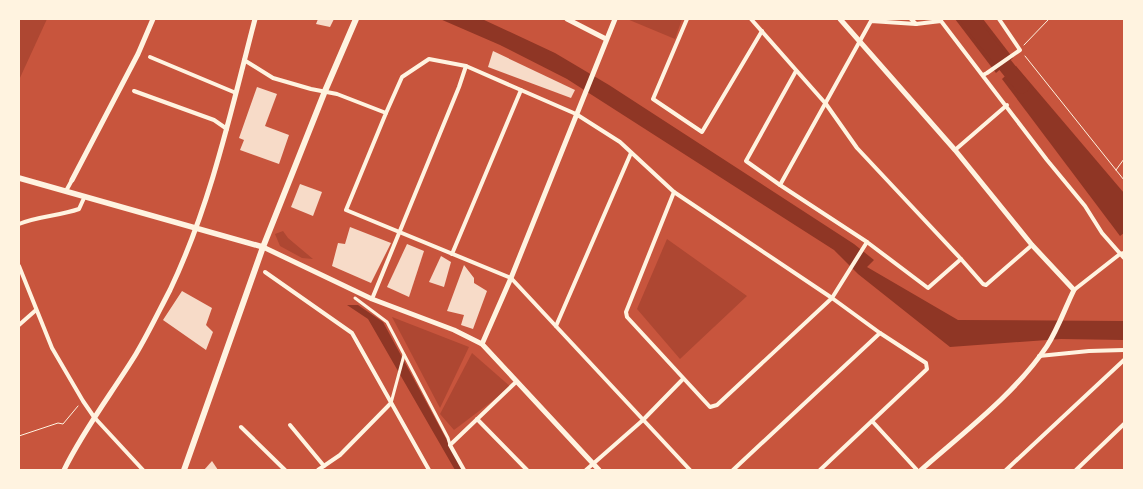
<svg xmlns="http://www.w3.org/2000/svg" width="1143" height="489" viewBox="0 0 1143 489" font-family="'Open Sans',sans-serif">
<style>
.green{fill:#ae4732}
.water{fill:#8f3625}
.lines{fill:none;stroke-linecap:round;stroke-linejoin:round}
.river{stroke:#8f3625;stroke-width:15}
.building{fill:#f7dbc8}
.path{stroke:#fff3e0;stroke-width:1}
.pedestrian{stroke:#fff3e0;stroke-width:3}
.minor{stroke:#fff3e0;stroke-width:4}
.tertiary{stroke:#fff3e0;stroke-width:5}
.secondary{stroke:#fff3e0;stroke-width:5.5}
.primary{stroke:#fff3e0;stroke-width:6}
</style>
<rect width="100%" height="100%" fill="#c8553d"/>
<!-- green -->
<g class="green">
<polygon points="19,19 47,19 19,80"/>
<polygon points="627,19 682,19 675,39"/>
<polygon points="283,231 288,238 313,259 302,258 280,246 275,234"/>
<polygon points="667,239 747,296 680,359 637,309"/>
<polygon points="392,317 469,347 440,408"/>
<polygon points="472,353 511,387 454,430 440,414"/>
</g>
<!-- water -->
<g class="water">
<polygon points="440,19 482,19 555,53 609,85 854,244 874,260 867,267 958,320 1124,321 1124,340 1061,339 950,347 858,274 834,250 567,79 500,45"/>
<polygon points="955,19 983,19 1013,58 996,73"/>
<polygon points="1016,66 1124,193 1124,233 1120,236 1002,79"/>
<polygon points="347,305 358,305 383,322 463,470 455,470 368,319"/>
</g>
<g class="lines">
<!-- river -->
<polyline class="river" points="968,19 1022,86"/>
</g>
<!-- building -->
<g class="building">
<polygon points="318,19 334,19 330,27 316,24"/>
<polygon points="493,51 575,90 571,98 488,67"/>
<polygon points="257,87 277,94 265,126 289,135 279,164 240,150 244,140 239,138"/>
<polygon points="300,184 322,192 313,216 291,207"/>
<polygon points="350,227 391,243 371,283 332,266 338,243 345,244"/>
<polygon points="407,244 424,251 409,297 387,287"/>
<polygon points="441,256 451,262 444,287 429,282"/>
<polygon points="464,265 474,278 474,283 487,291 473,329 461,325 464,315 447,311"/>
<polygon points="182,291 212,308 206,325 213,332 206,350 163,320"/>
<polygon points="212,461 218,470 204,470"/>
</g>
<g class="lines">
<!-- path -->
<g class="path">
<polyline points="1024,45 1049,19"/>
<polyline points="1025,56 1124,180"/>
<polyline points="1116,170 1124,159"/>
<polyline points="19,436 58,423 63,424 78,406"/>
</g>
<!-- pedestrian -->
<g class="pedestrian">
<polyline points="355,298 387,322 448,438 450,445"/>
<polyline points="391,403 404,355"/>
</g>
<!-- minor -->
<g class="minor">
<polyline points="687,19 653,99 702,132 762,31"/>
<polyline points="751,19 826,104 857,148 961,259 983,284 986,285 1032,245"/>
<polyline points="911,19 916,24 941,21 1047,160 1085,206 1102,233 1124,258"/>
<polyline points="150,57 236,93"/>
<polyline points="244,60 273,78 311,89 337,94 386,113 346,210 511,278 690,470"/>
<polyline points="796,71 746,161 780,185 867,242 928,288 961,259"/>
<polyline points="983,75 987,73 1020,50 999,19"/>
<polyline points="134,91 214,120 227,129"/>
<polyline points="386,113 402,77 429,59 466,66"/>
<polyline points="955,150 1007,105"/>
<polyline points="780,185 871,21 916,24"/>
<polyline points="66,191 72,180"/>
<polyline points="674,192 626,312 627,317 710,407 717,405 832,298 867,242"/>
<path d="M19 224C38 216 59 216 79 209L84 198"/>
<polyline points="452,254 521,90"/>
<polyline points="19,266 52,348 83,401 94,417 143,470"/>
<polyline points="265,272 352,333 429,470"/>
<polyline points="1074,290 1120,254 1124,253"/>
<polyline points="372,299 459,87 466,66 576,114 620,142 674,192 832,298 880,333 926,363 927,369 820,470"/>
<polyline points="19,325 36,310"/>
<polyline points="556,326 631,153"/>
<polyline points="1039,356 1089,351 1124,350"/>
<polyline points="477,419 527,470"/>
<polyline points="872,421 917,470"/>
<polyline points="290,425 324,466"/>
<polyline points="241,427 285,470"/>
<polyline points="318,470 340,455 391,403"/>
<polyline points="464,470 450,445 516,382"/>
<polyline points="586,470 643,420 683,379"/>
<polyline points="733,470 880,333"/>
<polyline points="1006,470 1124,360"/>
<polyline points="1076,470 1124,424"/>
</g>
<!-- tertiary -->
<g class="tertiary">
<polyline points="567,19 606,39"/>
<path d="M840 19 955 150 1032 245 1074 290C1065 308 1058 329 1047 346 1015 394 964 432 921 470"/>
<polyline points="72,180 138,54 153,19"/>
<polyline points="263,247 372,299 454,330 482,344 599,470"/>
<polyline points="482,344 511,278 615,19"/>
<path d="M64 470C84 429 112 393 136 354 148 334 159 311 170 290 211 204 231 111 255 19"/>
</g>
<!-- secondary -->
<polyline class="secondary" points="19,178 263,247"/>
<!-- primary -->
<polyline class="primary" points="184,470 263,247 325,91 356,19"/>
</g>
<!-- border -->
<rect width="1143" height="489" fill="none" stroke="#fff3e0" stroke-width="40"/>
</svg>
